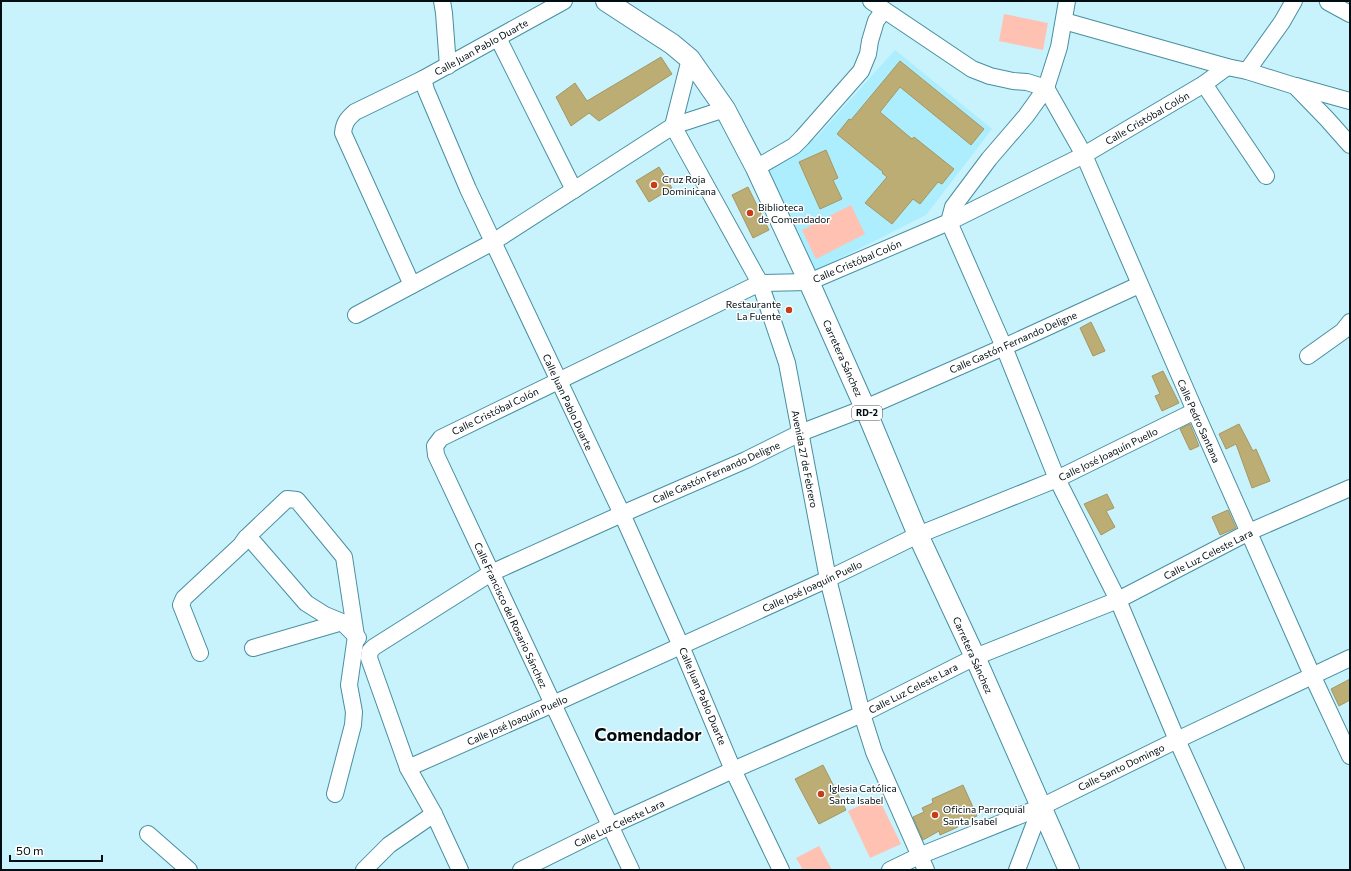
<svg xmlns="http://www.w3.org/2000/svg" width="1351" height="871" viewBox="0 0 1351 871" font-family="Commissioner,sans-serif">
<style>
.built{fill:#acedfe}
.green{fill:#ffc1b2}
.building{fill:#bcad75;stroke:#a69760}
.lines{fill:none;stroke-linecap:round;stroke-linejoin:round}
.minor-casing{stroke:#478fa0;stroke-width:18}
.major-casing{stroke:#478fa0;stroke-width:22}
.minor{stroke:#fff;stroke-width:16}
.major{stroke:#fff;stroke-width:20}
.poi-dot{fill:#c73d1a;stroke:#fff;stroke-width:1.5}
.labels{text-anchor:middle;stroke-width:3;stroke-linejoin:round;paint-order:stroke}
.shield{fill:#fff;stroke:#4c565a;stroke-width:1}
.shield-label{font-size:9px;font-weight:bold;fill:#000e13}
.street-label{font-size:10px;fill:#000e13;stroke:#fff}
.poi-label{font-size:10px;fill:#000e13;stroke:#fff;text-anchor:start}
.town-label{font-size:18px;font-weight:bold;fill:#000e13;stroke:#fff}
</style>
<rect width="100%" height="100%" fill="#c8f2fc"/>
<!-- built -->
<polygon class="built" points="895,50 992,129 926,215 811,273 762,167 816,138"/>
<!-- green -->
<g class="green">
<polygon points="1004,14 1048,23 1043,50 999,41"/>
<polygon points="851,205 865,234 816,259 802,230"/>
<polygon points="878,797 901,844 870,858 848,811"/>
<polygon points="819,846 832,870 803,870 796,858"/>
</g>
<!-- building -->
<g class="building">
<polygon points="661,57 672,74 599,121 589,113 571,126 556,97 575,83 587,101"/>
<polygon points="900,61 984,129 971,145 900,87 880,112 912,139 914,137 954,169 942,184 938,182 920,204 913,199 892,224 865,203 887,177 882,173 883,172 837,134 849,119 851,120"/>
<polygon points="826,150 838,178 833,180 842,199 820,209 799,162"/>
<polygon points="659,167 672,188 649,202 636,181"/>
<polygon points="748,187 769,230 753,238 732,195"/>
<polygon points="1091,322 1105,351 1093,356 1080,328"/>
<polygon points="1163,371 1179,403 1162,411 1155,396 1160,394 1152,376"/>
<polygon points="1190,424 1199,446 1190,450 1180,429"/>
<polygon points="1239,424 1253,451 1256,449 1270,481 1252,488 1236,444 1226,449 1219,434"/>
<polygon points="1107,494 1114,508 1106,511 1115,527 1101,535 1084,504"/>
<polygon points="1228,510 1236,528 1220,535 1212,517"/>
<polygon points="1350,679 1350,700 1339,706 1331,689"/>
<polygon points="823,765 846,810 819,824 795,779"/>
<polygon points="963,785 977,816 957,824 958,827 940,835 939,831 923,840 913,817 924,812 922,808 933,803 932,799"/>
</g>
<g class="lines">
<defs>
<g id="minor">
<polyline points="442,1 444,13 448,66"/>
<polyline points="564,1 423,79 426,90 468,189 622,514 681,646 733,770 781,870"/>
<polyline points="871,1 972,69 990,76 1013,81 1027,82 1046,88 1084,155 1195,411 1312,675 1350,756"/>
<polyline points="1067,1 1059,47 1046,88 1026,116 989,159 953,207 949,222 1004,347 1057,479 1118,600 1177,740 1236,870"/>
<polyline points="1328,2 1350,14"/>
<polyline points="1064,21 1227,67 1247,71 1295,86 1327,119 1350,145"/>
<polyline points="498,38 574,190"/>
<polyline points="690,59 673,126 760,283 787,363 828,579 862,714 874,752 926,870"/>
<polyline points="1247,71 1282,22 1294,1"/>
<polyline points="1204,84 1266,176"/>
<polyline points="1296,86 1350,101"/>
<polyline points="756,168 794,146 802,138 861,71 868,54 870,41 876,21 884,10"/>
<path d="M412 285 343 133C344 123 347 119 355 112L423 79"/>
<polyline points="356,315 493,242 673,126 725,109"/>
<polyline points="1308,356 1343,331 1350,322"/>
<polyline points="246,538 287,499 297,500 344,557 356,636 349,685 354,712 353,725 335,794"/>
<polyline points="253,648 342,622"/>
<polyline points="200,653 181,605 184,598 241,545 246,538 254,543 306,603 325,615 342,622 358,638"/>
<polyline points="408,768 553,704 828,579 918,535 1057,479 1195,411"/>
<polyline points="148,834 189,870"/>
<polyline points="364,870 389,845 434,814"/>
<polyline points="460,870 434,814 408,768 369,658 370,651 374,647 491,573 622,514 746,460 800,433 865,408 1004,347 1139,285"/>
<polyline points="521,870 610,826 733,770 862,714 975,657 1118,600 1249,532 1350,488"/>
<polyline points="631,870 436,455 435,446 441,438 760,283 809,282 949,222 1084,155 1204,84 1227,67"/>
<polyline points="890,870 919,856 1041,807 1177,740 1350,658"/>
<polyline points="1017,870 1041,807"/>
</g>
<polyline id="major" points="606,1 672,44 690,59 725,109 756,168 809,282 865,408 918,535 975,657 1069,870"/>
</defs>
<!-- minor casing -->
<use href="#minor" class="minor-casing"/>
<!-- major casing -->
<use href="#major" class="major-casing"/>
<!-- minor -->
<use href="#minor" class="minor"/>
<!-- major -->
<use href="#major" class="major"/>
</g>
<!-- markers -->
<g class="poi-dot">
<circle cx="654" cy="185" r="4"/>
<circle cx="750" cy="213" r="4"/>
<circle cx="789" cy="310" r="4"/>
<circle cx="821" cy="794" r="4"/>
<circle cx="935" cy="815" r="4"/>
</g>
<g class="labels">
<!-- shield labels -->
<rect class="shield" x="852" y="406" width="30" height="14" rx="3"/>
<g class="shield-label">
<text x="867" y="416">RD-2</text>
</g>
<!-- street labels -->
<g class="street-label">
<text transform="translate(481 47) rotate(-29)" y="4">Calle Juan Pablo Duarte</text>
<text transform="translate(1147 118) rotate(-30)" y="4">Calle Cristóbal Colón</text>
<text transform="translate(857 261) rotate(-23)" y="4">Calle Cristóbal Colón</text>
<text transform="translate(1013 342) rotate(-24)" y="4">Calle Gastón Fernando Deligne</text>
<text transform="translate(843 358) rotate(66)" y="4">Carretera Sánchez</text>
<text transform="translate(568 402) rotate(65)" y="4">Calle Juan Pablo Duarte</text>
<text transform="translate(495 411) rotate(-26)" y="4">Calle Cristóbal Colón</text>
<text transform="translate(1199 421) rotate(66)" y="4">Calle Pedro Santana</text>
<text transform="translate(1108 454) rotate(-26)" y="4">Calle José Joaquín Puello</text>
<text transform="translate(805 459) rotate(79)" y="4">Avenida 27 de Febrero</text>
<text transform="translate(716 472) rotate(-24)" y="4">Calle Gastón Fernando Deligne</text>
<text transform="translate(1208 554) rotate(-27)" y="4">Calle Luz Celeste Lara</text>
<text transform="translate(812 586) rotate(-25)" y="4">Calle José Joaquín Puello</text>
<text transform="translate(511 615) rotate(65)" y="4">Calle Francisco del Rosario Sánchez</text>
<text transform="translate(973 655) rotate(66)" y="4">Carretera Sánchez</text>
<text transform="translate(913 688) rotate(-27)" y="4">Calle Luz Celeste Lara</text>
<text transform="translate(703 696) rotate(67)" y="4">Calle Juan Pablo Duarte</text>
<text transform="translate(517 720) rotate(-24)" y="4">Calle José Joaquín Puello</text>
<text transform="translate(1121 767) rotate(-26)" y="4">Calle Santo Domingo</text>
<text transform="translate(619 823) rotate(-25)" y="4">Calle Luz Celeste Lara</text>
</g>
<!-- poi labels -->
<g class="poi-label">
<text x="662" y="183">Cruz Roja<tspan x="662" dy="12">Dominicana</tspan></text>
<text x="758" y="211">Biblioteca<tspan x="758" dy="12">de Comendador</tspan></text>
<text x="781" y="308" text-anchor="end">Restaurante<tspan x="781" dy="12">La Fuente</tspan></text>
<text x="829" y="792">Iglesia Católica<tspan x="829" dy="12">Santa Isabel</tspan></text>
<text x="943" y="813">Oficina Parroquial<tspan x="943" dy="12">Santa Isabel</tspan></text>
</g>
<!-- town labels -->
<g class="town-label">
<text x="648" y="741">Comendador</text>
</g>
</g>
<!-- border -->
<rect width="1351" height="871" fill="none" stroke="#000e13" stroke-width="4"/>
<!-- scale -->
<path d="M10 855v6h92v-6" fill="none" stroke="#000e13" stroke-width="2"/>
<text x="16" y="855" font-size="12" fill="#000e13" stroke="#ffffff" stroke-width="3" paint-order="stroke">50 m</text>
</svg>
